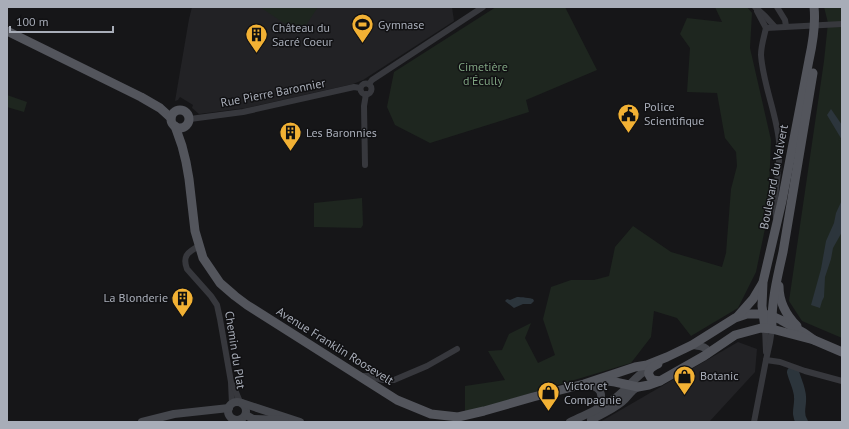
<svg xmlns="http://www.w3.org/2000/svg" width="849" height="429" viewBox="0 0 849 429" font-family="'PT Sans',sans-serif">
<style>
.built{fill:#222225}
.green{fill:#1e261f}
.water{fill:#2c353c}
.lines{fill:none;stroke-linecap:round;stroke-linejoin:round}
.river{stroke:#2c353c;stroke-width:12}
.minor{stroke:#37383d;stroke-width:6}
.secondary{stroke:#45474d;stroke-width:8}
.primary{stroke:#53555c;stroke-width:9}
.labels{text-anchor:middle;stroke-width:3;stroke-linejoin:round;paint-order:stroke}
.poi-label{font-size:12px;fill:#a8adb8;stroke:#111113;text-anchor:start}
.park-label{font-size:12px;fill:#7fa381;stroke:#111113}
.street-label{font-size:12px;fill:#a8adb8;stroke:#111113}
</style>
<rect width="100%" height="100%" fill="#161618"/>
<!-- built -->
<g class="built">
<polygon points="192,7 452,7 454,21 363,80 353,84 246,108 199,114 192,108 193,105 180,97 178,100 175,101 189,19"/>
<polygon points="738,342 757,349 755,372 709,422 600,422"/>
</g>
<!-- green -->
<g class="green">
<polygon points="260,7 318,7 300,34"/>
<polygon points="496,7 565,7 597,70 526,100 529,112 430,143 395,125 387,107 394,72"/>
<polygon points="715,7 747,7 752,13 750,48 771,140 768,214 756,272 738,308 691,336 677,318 654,311 651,337 631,363 465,413 465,386 505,380 488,351 502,350 509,334 531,323 525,338 538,363 555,355 543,319 551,287 571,280 594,280 609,276 615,247 633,226 671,252 722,267 726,253 731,189 737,166 736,152 725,138 717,93 687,92 690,48 680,34 687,18 722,22"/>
<polygon points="824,7 842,7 842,338 802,321 789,301 824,61 828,23"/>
<polygon points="7,95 27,102 24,112 7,107"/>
<polygon points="362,198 363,225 361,228 314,227 314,203"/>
</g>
<!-- water -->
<g class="water">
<polygon points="831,109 842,125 842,140 827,115"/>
<polygon points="842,200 842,232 833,248 831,259 825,277 824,297 822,301 820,308 811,305 821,269 826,241 834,223 836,213"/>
<path d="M517 297C521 297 531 298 533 299L534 301 531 304H523L514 308 505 301 507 299 510 300Z"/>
</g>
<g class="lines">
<!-- river -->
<path class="river" d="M793 372C795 380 800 389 800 397 801 406 796 414 802 422"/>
<!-- minor -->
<g class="minor">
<polyline points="755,7 765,16 775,27"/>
<polyline points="777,7 785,20 786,26"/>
<polyline points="757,11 766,28"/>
<path d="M766 28C764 37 761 46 761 55 763 84 776 112 779 141 782 167 772 192 776 217"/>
<polyline points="766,28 842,24"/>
<circle cx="366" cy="89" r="5.5"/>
<polyline points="369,84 372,80 483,7"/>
<polyline points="190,119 243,112 354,87 360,88"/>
<polyline points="365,165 364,106 366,94"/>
<path d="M199 246C188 252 182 256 187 269L211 296 217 305 220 319 231 382 232 404"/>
<polyline points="765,328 766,352"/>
<polyline points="766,360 780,362 805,371 842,381"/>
<polyline points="361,376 368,376 383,380 394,380 427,366 457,349"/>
<polyline points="233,385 240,402"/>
<polyline points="237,420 238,422"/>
<polyline points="754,422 766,360 770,342 772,329"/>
</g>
<!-- secondary -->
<g class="secondary">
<path d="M692 345C698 346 709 346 707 354"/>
<path d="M584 384C602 386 605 394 597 409"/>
<circle cx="237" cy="411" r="9"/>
<polyline points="242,403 300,422"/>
<polyline points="246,415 253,419 285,420"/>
<path d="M591 420C602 414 612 410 622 402 628 397 631 390 638 387"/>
<polyline points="142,422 174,414 229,408"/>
<path d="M570 422C584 415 601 409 614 399 628 389 637 373 654 366"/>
</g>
<!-- primary -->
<g class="primary">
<polyline points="7,31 141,97 160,108 171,118"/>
<circle cx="180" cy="119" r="9"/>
<polyline points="175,126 182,146 186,162 189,179 195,231 203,258 220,283 235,296 247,305 397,400 431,414 458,417 484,411 533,397 584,384 635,367 647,365 667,357 692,345 735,318 747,314 763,314 772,316 781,320 804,333 814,340"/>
<path d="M779 286C779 302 786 315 797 326"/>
<polyline points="738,316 753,299 762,284"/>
<path d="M765 328 762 306 763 282 782 201 809 60C813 42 816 25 814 7"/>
<path d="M772 329C771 303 777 278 783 252L813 73"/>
<path d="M658 364C649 368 645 373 653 380L660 381"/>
<polyline points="601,382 608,381 615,382 638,387 649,385 660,381 704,356 735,335 761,328 772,329 814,340 842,352"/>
</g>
</g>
<!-- icons -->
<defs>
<symbol id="stadium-pin" viewBox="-11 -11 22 30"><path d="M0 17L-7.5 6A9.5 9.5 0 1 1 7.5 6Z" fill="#f2b134" stroke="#111113"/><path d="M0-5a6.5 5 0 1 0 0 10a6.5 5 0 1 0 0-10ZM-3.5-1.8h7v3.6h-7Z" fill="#111"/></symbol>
<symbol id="building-pin" viewBox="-11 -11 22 30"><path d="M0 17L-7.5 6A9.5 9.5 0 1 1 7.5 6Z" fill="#f2b134" stroke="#111113"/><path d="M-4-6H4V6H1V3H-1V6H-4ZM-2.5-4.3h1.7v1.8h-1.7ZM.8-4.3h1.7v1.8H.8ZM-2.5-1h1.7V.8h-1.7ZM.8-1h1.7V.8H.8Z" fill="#111"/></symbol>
<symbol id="civic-pin" viewBox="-11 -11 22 30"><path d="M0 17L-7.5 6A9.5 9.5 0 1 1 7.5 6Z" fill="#f2b134" stroke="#111113"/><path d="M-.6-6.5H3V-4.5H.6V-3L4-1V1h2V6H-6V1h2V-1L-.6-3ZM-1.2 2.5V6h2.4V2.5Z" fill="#111"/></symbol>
<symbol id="shop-pin" viewBox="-11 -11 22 30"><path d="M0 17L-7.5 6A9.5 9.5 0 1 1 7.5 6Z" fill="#f2b134" stroke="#111113"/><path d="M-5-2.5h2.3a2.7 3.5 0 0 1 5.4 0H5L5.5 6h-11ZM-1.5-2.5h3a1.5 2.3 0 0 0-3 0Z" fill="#111"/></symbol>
</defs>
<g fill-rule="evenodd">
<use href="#stadium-pin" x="350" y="12" width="25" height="34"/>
<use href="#building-pin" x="244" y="22" width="25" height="34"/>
<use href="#civic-pin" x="616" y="102" width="25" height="34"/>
<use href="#building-pin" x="278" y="120" width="25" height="34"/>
<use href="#building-pin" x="170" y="286" width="25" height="34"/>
<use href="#shop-pin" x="672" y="364" width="25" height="34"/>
<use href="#shop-pin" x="536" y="380" width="25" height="34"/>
</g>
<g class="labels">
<!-- poi labels -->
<g class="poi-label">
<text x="378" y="29">Gymnase</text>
<text x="272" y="32">Château du<tspan x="272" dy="14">Sacré Coeur</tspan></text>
<text x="644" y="111">Police<tspan x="644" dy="14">Scientifique</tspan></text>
<text x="306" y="137">Les Baronnies</text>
<text x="168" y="302" text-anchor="end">La Blonderie</text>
<text x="700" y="380">Botanic</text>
<text x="564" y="390">Victor et<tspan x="564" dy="14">Compagnie</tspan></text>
</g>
<!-- park labels -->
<g class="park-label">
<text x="483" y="71">Cimetière<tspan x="483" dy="14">d'Écully</tspan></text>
</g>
<!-- street labels -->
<g class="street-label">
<text transform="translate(273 93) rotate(-11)" y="4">Rue Pierre Baronnier</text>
<text transform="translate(774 177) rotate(-79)" y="4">Boulevard du Valvert</text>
<text transform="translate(335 346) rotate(32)" y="4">Avenue Franklin Roosevelt</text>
<text transform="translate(235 350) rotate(81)" y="4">Chemin du Plat</text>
</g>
</g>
<!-- border -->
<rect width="849" height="429" fill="none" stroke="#a8adb8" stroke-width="16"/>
<!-- scale -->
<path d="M10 26v6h103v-6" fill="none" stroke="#a8adb8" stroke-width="2"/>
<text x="16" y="26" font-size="12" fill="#a8adb8" stroke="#111113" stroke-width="3" paint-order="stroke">100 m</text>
</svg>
